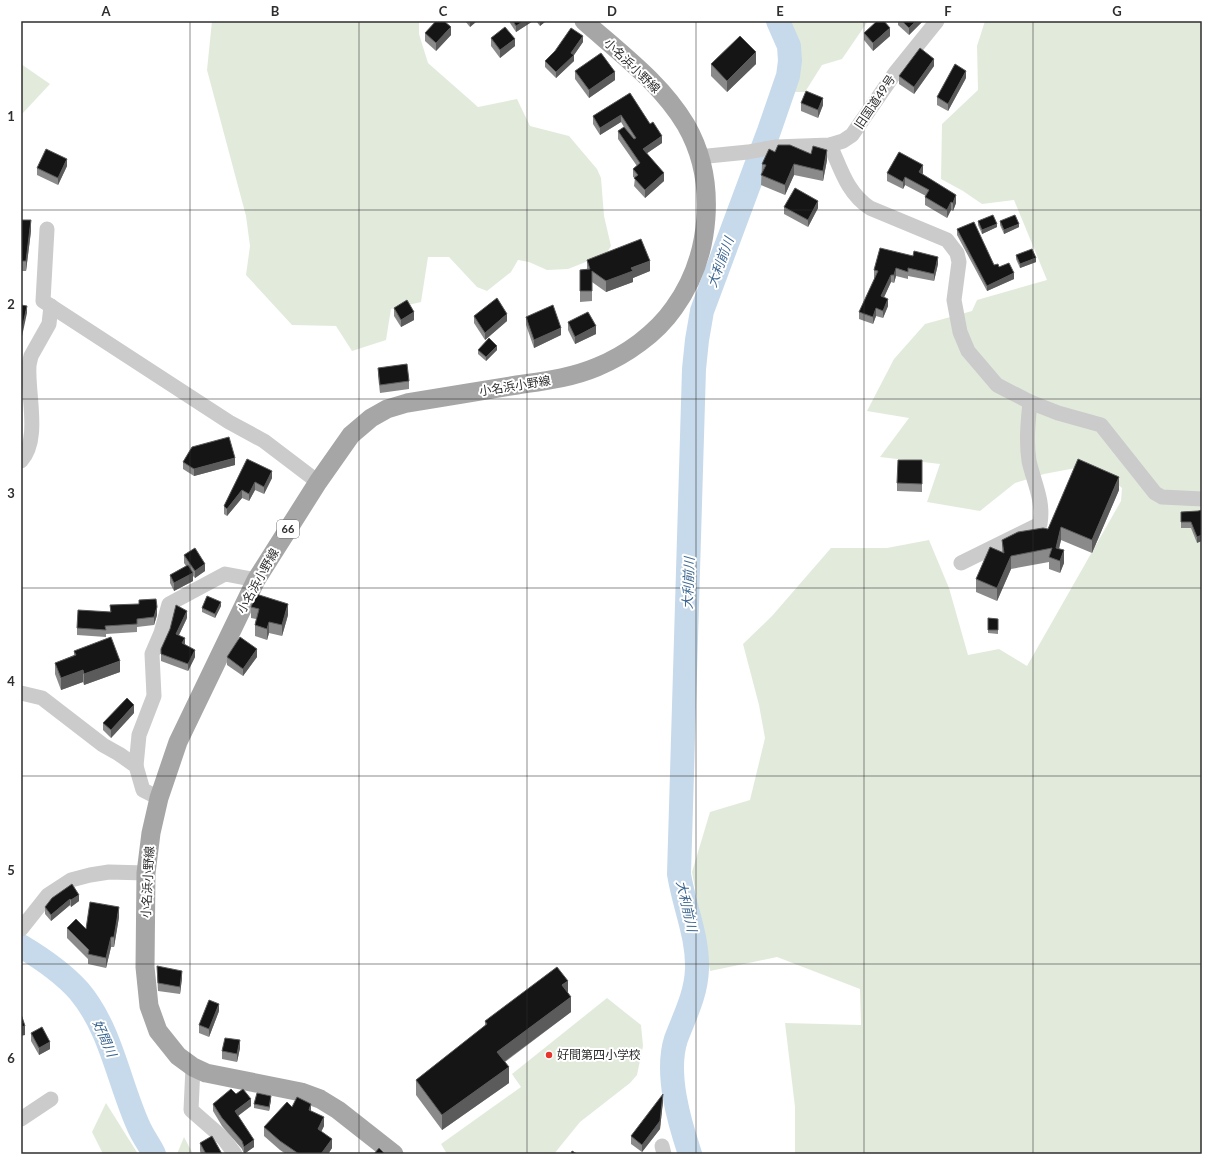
<svg xmlns="http://www.w3.org/2000/svg" width="1223" height="1175" viewBox="0 0 1223 1175" font-family="Lato,'Noto Sans JP',sans-serif">
<style>
.green{fill:#e2ebdb}
.lines{fill:none;stroke-linecap:round;stroke-linejoin:round}
.river{stroke:#c7daeb;stroke-width:24}
.minor{stroke:#cbcbcb;stroke-width:15}
.major{stroke:#a6a6a6;stroke-width:19}
.wall{fill:#8a8a8a}
.shaded-wall{fill:#5b5b5b}
.building{fill:#151515;stroke:#5b5b5b}
.grid{fill:none;stroke:#2e2e2e;stroke-width:1;stroke-opacity:0.55}
.poi-dot{fill:#e6352f;stroke:#fff;stroke-width:1.5}
.labels{text-anchor:middle;stroke-width:4;stroke-linejoin:round;paint-order:stroke}
.shield{fill:#fff;stroke:#6d6d6d;stroke-width:1}
.shield-label{font-size:11px;font-weight:bold;fill:#2e2e2e}
.street-label{font-size:12px;fill:#2e2e2e;stroke:#fff}
.poi-label{font-size:12px;fill:#2e2e2e;stroke:#fff;text-anchor:start}
.water-label{font-size:13px;font-style:italic;fill:#3c6690;stroke:#fff}
.neatline{fill:none;stroke:#2e2e2e;stroke-width:1.5}
.grid-label{font-size:13px;text-anchor:middle;font-weight:bold;fill:#2e2e2e}
</style>
<rect width="100%" height="100%" fill="#fff"/>
<!-- green -->
<g class="green">
<polygon points="212,21 419,21 419,34 428,63 478,107 517,99 530,126 569,136 597,169 601,178 604,216 611,246 606,254 568,269 547,270 529,262 518,260 511,272 487,291 477,287 449,257 428,257 421,302 391,309 386,340 352,351 336,326 292,325 246,275 250,246 246,216 207,70"/>
<polygon points="784,21 868,21 842,59 822,65 805,92 794,92 794,62"/>
<polygon points="985,21 1202,21 1202,1154 795,1154 795,1107 785,1023 861,1025 860,989 777,957 710,971 692,872 710,812 750,800 765,738 759,705 743,644 772,616 831,548 887,548 929,540 949,588 968,655 999,649 1027,666 1121,501 1122,488 1111,479 1081,467 1044,474 1015,483 980,511 927,502 940,464 880,457 909,418 867,411 894,359 925,324 972,311 977,300 1047,280 1014,200 982,204 963,191 941,179 942,124 978,90 977,46"/>
<polygon points="21,64 50,84 21,115"/>
<polygon points="607,998 641,1025 643,1046 637,1075 630,1083 580,1122 554,1154 447,1154 441,1144 521,1087 512,1074"/>
<polygon points="106,1103 138,1154 103,1154 92,1132"/>
<polygon points="184,1137 193,1154 177,1154"/>
</g>
<g class="lines">
<!-- river -->
<g class="river">
<path d="M21 946C41 958 63 973 79 991 111 1029 118 1080 138 1125 142 1135 149 1144 154 1154"/>
<path d="M690 1154C679 1121 665 1073 676 1039 685 1015 696 995 697 969 698 936 684 906 679 874L694 369 697 340 702 311 769 131 788 76 790 61 789 46 778 21"/>
</g>
<!-- minor -->
<g class="minor">
<path d="M830 145C841 169 847 193 870 208L947 240 957 253 959 262 954 300 960 332 968 351 997 385 1030 402 1058 413 1101 425 1155 493 1162 497 1202 499"/>
<polyline points="698,157 748,152 775,147 830,145 843,141 852,135 895,73 937,21"/>
<polyline points="47,229 43,301 229,422 264,441 318,482"/>
<path d="M21 461C41 439 27 394 29 365L31 356 49 324 51 306"/>
<path d="M961 563 1040 524C1044 501 1034 483 1029 461 1026 441 1028 422 1030 402"/>
<polyline points="21,693 42,698 103,745 119,754 136,766 143,790 159,798"/>
<polyline points="136,766 139,735 154,696 152,654 161,633 169,604 225,574 256,580"/>
<polyline points="21,929 48,895 71,880 90,875 109,872 146,873"/>
<polyline points="193,1067 191,1110 223,1138 235,1154"/>
<polyline points="21,1119 51,1099"/>
<polyline points="662,1146 664,1154"/>
</g>
<!-- major -->
<path class="major" d="M394 1154 338 1110 320 1099 301 1092 206 1073 193 1067 178 1056 158 1031 149 1006 145 967 146 873 151 833 159 798 178 742 256 580 318 482 351 435 371 418 387 409 407 403C444 397 480 391 517 385 544 381 571 378 597 367 626 355 656 334 674 308 711 257 718 181 686 125 661 83 620 53 584 21"/>
</g>
<!-- wall -->
<g class="wall">
<polygon points="465,21 477,21 470,27"/>
<polygon points="510,21 533,21 516,32 510,23"/>
<polygon points="536,21 546,21 540,26"/>
<polygon points="898,21 923,21 909,35 898,25"/>
<polygon points="425,33 451,35 436,51 425,41"/>
<polygon points="864,33 890,36 873,51 864,40"/>
<polygon points="491,38 515,46 500,58 491,46"/>
<polygon points="583,42 574,55 574,61 556,78 545,67 545,61"/>
<polygon points="711,64 756,64 727,92 711,76"/>
<polygon points="934,66 914,94 899,84 899,76"/>
<polygon points="575,71 615,80 589,98 575,79"/>
<polygon points="966,78 948,111 937,105 937,97"/>
<polygon points="630,93 662,143 647,153 664,181 645,198 634,186 635,178 633,177 633,169 637,166 618,139 618,131 624,127 621,122 600,135 593,124 593,116"/>
<polygon points="801,103 823,105 818,118 801,111"/>
<polygon points="775,152 811,154 827,160 823,181 794,175 785,195 761,185 762,164"/>
<polygon points="67,166 58,185 37,175 37,168"/>
<polygon points="887,173 923,173 922,174 956,203 953,211 951,210 947,218 925,205 925,197 926,196 905,185 903,189 887,181"/>
<polygon points="784,207 818,208 808,227 784,214"/>
<polygon points="21,220 31,231 26,271 21,271"/>
<polygon points="978,221 997,227 982,234 978,225"/>
<polygon points="1000,221 1019,227 1004,234 1000,225"/>
<polygon points="957,229 994,265 999,267 1014,279 987,291 957,235"/>
<polygon points="1016,255 1036,262 1020,268 1016,259"/>
<polygon points="587,260 650,271 633,278 633,282 606,292 592,282 592,301 580,302 580,270 587,269"/>
<polygon points="938,264 934,281 908,276 908,279 896,276 894,283 891,282 884,297 888,306 883,318 876,316 873,324 859,319 859,312 875,278 874,278 874,270"/>
<polygon points="394,308 414,320 401,327 394,316"/>
<polygon points="474,316 507,321 485,340 474,323"/>
<polygon points="526,317 561,335 534,348 526,325"/>
<polygon points="568,322 596,334 575,344 568,330"/>
<polygon points="478,350 497,350 486,361 478,354"/>
<polygon points="378,368 409,381 409,389 380,393 378,376"/>
<polygon points="247,459 272,478 264,494 255,490 249,501 242,498 227,516 224,514 224,506"/>
<polygon points="183,462 235,465 194,476 183,469"/>
<polygon points="922,468 922,492 897,491 897,483"/>
<polygon points="1119,490 1092,553 1061,540 1059,549 1064,563 1060,573 1049,569 1049,562 1011,569 997,601 976,592 976,579 1002,552 1002,540 1048,529"/>
<polygon points="1198,511 1197,543 1191,528 1181,528 1181,512"/>
<polygon points="184,555 205,571 195,578 193,576 193,581 174,591 170,583 170,575 186,566 184,563"/>
<polygon points="110,605 157,615 154,625 137,627 137,632 106,634 106,637 77,635 77,628 110,612"/>
<polygon points="221,606 215,618 202,612 202,608"/>
<polygon points="251,607 288,615 282,636 269,633 267,640 255,636 255,625 256,619 251,618"/>
<polygon points="187,618 179,635 185,645 195,657 188,671 161,661 161,649"/>
<polygon points="988,618 998,619 998,634 988,633"/>
<polygon points="74,651 120,672 84,685 83,682 61,690 55,674 55,663 74,655"/>
<polygon points="227,657 257,657 243,676 227,665"/>
<polygon points="134,713 111,738 103,730 103,723"/>
<polygon points="72,884 79,901 71,907 70,905 51,921 45,914 45,907"/>
<polygon points="119,917 114,947 111,947 106,968 88,964 88,959 67,938 67,928 86,929"/>
<polygon points="157,966 182,978 180,994 158,991 157,973"/>
<polygon points="568,993 571,1012 505,1062 509,1083 442,1130 416,1095 416,1080 485,1026 485,1021"/>
<polygon points="219,1011 209,1037 199,1033 199,1025"/>
<polygon points="31,1033 50,1049 39,1055 31,1041"/>
<polygon points="240,1048 237,1062 222,1059 222,1051"/>
<polygon points="236,1094 251,1106 238,1116 254,1147 244,1154 242,1149 222,1126 213,1111 213,1104"/>
<polygon points="271,1100 269,1111 254,1108 254,1104"/>
<polygon points="663,1101 660,1129 642,1152 631,1144 631,1136"/>
<polygon points="292,1107 311,1111 324,1126 321,1132 332,1148 328,1154 286,1154 280,1150 264,1136 264,1127"/>
<polygon points="200,1143 222,1154 201,1154 200,1151"/>
</g>
<!-- shaded-wall -->
<g class="shaded-wall">
<polygon points="470,21 477,21 470,27"/>
<polygon points="524,21 533,21 516,32 516,26"/>
<polygon points="540,21 546,21 540,26"/>
<polygon points="916,21 923,21 909,35 909,28"/>
<polygon points="451,27 451,35 436,51 436,43"/>
<polygon points="890,28 890,36 873,51 873,43"/>
<polygon points="583,36 583,42 574,55 574,61 556,78 556,72 571,53"/>
<polygon points="515,39 515,46 500,58 500,50"/>
<polygon points="756,52 756,64 727,92 727,81"/>
<polygon points="934,59 934,66 914,94 914,87"/>
<polygon points="966,71 966,78 948,111 948,104"/>
<polygon points="615,72 615,80 589,98 589,90"/>
<polygon points="823,98 823,105 818,118 818,110"/>
<polygon points="621,115 621,122 600,135 600,128"/>
<polygon points="662,136 662,143 643,156 643,149"/>
<polygon points="827,150 827,160 823,181 823,171"/>
<polygon points="67,159 67,166 58,185 58,178"/>
<polygon points="794,164 794,175 785,195 785,185"/>
<polygon points="923,165 923,173 919,180 919,172"/>
<polygon points="664,173 664,181 645,198 645,190"/>
<polygon points="905,177 905,185 903,189 903,182"/>
<polygon points="956,195 956,203 953,211 953,203"/>
<polygon points="818,201 818,208 808,227 808,220"/>
<polygon points="951,202 951,210 947,218 947,210"/>
<polygon points="31,220 31,231 26,271 26,261"/>
<polygon points="997,224 997,227 982,234 982,230"/>
<polygon points="1019,224 1019,227 1004,234 1004,230"/>
<polygon points="938,257 938,264 934,281 934,274"/>
<polygon points="1036,258 1036,262 1020,268 1020,264"/>
<polygon points="650,261 650,271 633,278 633,282 606,292 606,281 631,268"/>
<polygon points="896,268 896,276 894,283 894,275"/>
<polygon points="1014,273 1014,279 987,291 987,286"/>
<polygon points="891,275 891,282 881,304 881,296"/>
<polygon points="888,299 888,306 883,318 883,311"/>
<polygon points="27,306 27,313 21,341 21,334"/>
<polygon points="876,308 876,316 873,324 873,317"/>
<polygon points="414,312 414,320 401,327 401,320"/>
<polygon points="507,314 507,321 485,340 485,333"/>
<polygon points="596,326 596,334 575,344 575,337"/>
<polygon points="561,328 561,335 534,348 534,340"/>
<polygon points="497,346 497,350 486,361 486,357"/>
<polygon points="235,458 235,465 194,476 194,469"/>
<polygon points="272,471 272,478 264,494 264,487"/>
<polygon points="1119,477 1119,490 1092,553 1092,540"/>
<polygon points="255,482 255,490 249,501 249,494"/>
<polygon points="242,490 242,498 227,516 227,509"/>
<polygon points="1061,527 1061,540 1056,560 1056,548"/>
<polygon points="1202,535 1202,541 1197,543 1197,537"/>
<polygon points="1064,550 1064,563 1060,573 1060,561"/>
<polygon points="1011,556 1011,569 997,601 997,588"/>
<polygon points="205,564 205,571 195,578 195,571"/>
<polygon points="193,573 193,581 174,591 174,583"/>
<polygon points="221,602 221,606 215,618 215,614"/>
<polygon points="288,604 288,615 282,636 282,625"/>
<polygon points="157,607 157,615 154,625 154,617"/>
<polygon points="187,611 187,618 176,641 176,634"/>
<polygon points="269,622 269,633 267,640 267,629"/>
<polygon points="185,638 185,645 182,643"/>
<polygon points="257,649 257,657 243,676 243,669"/>
<polygon points="195,650 195,657 188,671 188,664"/>
<polygon points="120,661 120,672 84,685 84,674"/>
<polygon points="83,670 83,682 61,690 61,678"/>
<polygon points="134,705 134,713 111,738 111,730"/>
<polygon points="79,895 79,901 71,907 71,900"/>
<polygon points="70,899 70,905 51,921 51,915"/>
<polygon points="119,907 119,917 114,947 114,937"/>
<polygon points="111,937 111,947 106,968 106,958"/>
<polygon points="182,971 182,978 180,994 180,987"/>
<polygon points="568,981 568,996 562,985"/>
<polygon points="571,997 571,1012 497,1067 497,1052"/>
<polygon points="219,1004 219,1011 209,1037 209,1029"/>
<polygon points="25,1026 25,1035 21,1036 21,1027"/>
<polygon points="240,1040 240,1048 237,1062 237,1054"/>
<polygon points="50,1042 50,1049 39,1055 39,1048"/>
<polygon points="509,1067 509,1083 442,1130 442,1115"/>
<polygon points="663,1094 663,1101 660,1129 642,1152 642,1145"/>
<polygon points="271,1096 271,1100 269,1111 269,1107"/>
<polygon points="251,1099 251,1106 235,1118 235,1111"/>
<polygon points="311,1104 311,1113 309,1110"/>
<polygon points="324,1117 324,1126 318,1138 318,1129"/>
<polygon points="332,1139 332,1148 328,1154 321,1154"/>
<polygon points="254,1140 254,1147 244,1154 244,1147"/>
</g>
<!-- building -->
<g class="building">
<polygon points="436,21 444,21 451,27 436,43 425,33"/>
<polygon points="513,21 524,21 516,26"/>
<polygon points="877,21 884,21 890,28 873,43 864,33"/>
<polygon points="902,21 916,21 909,28"/>
<polygon points="505,27 515,39 500,50 491,38"/>
<polygon points="571,28 583,36 571,53 574,55 556,72 545,61 555,51"/>
<polygon points="740,36 756,52 727,81 711,64"/>
<polygon points="920,48 934,59 914,87 899,76"/>
<polygon points="601,53 615,72 589,90 575,71"/>
<polygon points="955,64 966,71 948,104 937,97"/>
<polygon points="806,91 823,98 818,110 801,103"/>
<polygon points="630,93 650,124 653,122 662,136 643,149 664,173 645,190 634,178 638,175 633,169 640,163 618,131 624,127 634,139 636,138 621,115 600,128 593,116"/>
<polygon points="778,145 790,145 811,154 813,146 827,150 823,171 794,164 785,185 761,175 766,165 762,164 769,149 775,152"/>
<polygon points="46,149 67,159 58,178 37,168"/>
<polygon points="899,152 923,165 919,172 956,195 953,203 951,202 947,210 925,197 929,190 905,177 903,182 887,173"/>
<polygon points="795,188 818,201 808,220 784,207"/>
<polygon points="993,215 997,224 982,230 978,221"/>
<polygon points="1015,215 1019,224 1004,230 1000,221"/>
<polygon points="21,220 31,220 26,261 21,261"/>
<polygon points="974,222 994,265 998,264 999,267 1009,263 1014,273 987,286 957,229"/>
<polygon points="641,239 650,261 631,268 633,271 606,281 592,271 592,291 580,291 580,270 590,269 587,260"/>
<polygon points="880,248 913,256 914,251 938,257 934,274 908,268 908,272 896,268 894,275 891,275 881,296 888,299 883,311 876,308 873,317 859,312 878,271 874,270"/>
<polygon points="1032,249 1036,258 1020,264 1016,255"/>
<polygon points="497,298 507,314 485,333 474,316"/>
<polygon points="407,300 414,312 401,320 394,308"/>
<polygon points="21,305 27,306 21,334"/>
<polygon points="553,305 561,328 534,340 526,317"/>
<polygon points="588,312 596,326 575,337 568,322"/>
<polygon points="489,338 497,346 486,357 478,350"/>
<polygon points="407,364 409,381 380,385 378,368"/>
<polygon points="229,437 235,458 194,469 183,462 192,447"/>
<polygon points="247,459 272,471 264,487 255,482 249,494 242,490 227,509 224,506"/>
<polygon points="1078,459 1119,477 1092,540 1061,527 1056,548 1064,550 1060,561 1049,557 1052,548 1011,556 997,588 976,579 990,547 1004,553 1002,540 1018,532 1043,528 1048,529"/>
<polygon points="898,460 922,460 922,484 897,483"/>
<polygon points="1202,510 1202,535 1197,537 1191,522 1181,522 1181,512 1198,511"/>
<polygon points="195,548 205,564 195,571 184,555"/>
<polygon points="188,565 193,573 174,583 170,575"/>
<polygon points="256,594 288,604 282,625 269,622 267,629 255,625 259,609 251,607"/>
<polygon points="207,596 221,602 215,614 202,608"/>
<polygon points="156,599 157,607 154,617 137,619 137,624 105,626 106,630 77,628 78,610 111,612 110,605 139,604 139,600"/>
<polygon points="176,605 187,611 176,634 185,638 182,643 195,650 188,664 161,654 161,649 170,629"/>
<polygon points="988,618 998,619 998,630 988,630"/>
<polygon points="111,637 120,661 84,674 83,670 61,678 55,663 76,655 74,651"/>
<polygon points="240,637 257,649 243,669 227,657"/>
<polygon points="127,698 134,705 111,730 103,723"/>
<polygon points="72,884 79,895 71,900 70,899 51,915 45,907 52,898"/>
<polygon points="90,902 119,907 114,937 111,937 106,958 88,954 89,950 67,928 76,919 86,929"/>
<polygon points="157,966 182,971 180,987 158,983"/>
<polygon points="557,967 568,981 562,985 571,997 497,1052 509,1067 442,1115 416,1080 487,1024 485,1021"/>
<polygon points="209,1000 219,1004 209,1029 199,1025"/>
<polygon points="21,1014 25,1026 21,1027"/>
<polygon points="42,1027 50,1042 39,1048 31,1033"/>
<polygon points="225,1038 240,1040 237,1054 222,1051"/>
<polygon points="231,1089 236,1094 243,1089 251,1099 235,1111 254,1140 244,1147 242,1141 222,1118 213,1104"/>
<polygon points="257,1093 271,1096 269,1107 254,1104"/>
<polygon points="663,1094 660,1121 642,1145 631,1136"/>
<polygon points="297,1097 311,1104 309,1110 324,1117 318,1129 332,1139 321,1154 299,1154 280,1141 264,1127 287,1102 292,1107"/>
<polygon points="212,1136 222,1154 206,1154 200,1143"/>
<polygon points="379,1148 385,1154 374,1154"/>
<polygon points="572,1151 577,1154 571,1154"/>
</g>
<!-- grid -->
<path class="grid" d="M190 21V1154M359 21V1154M527 21V1154M696 21V1154M864 21V1154M1033 21V1154M21 210H1202M21 399H1202M21 588H1202M21 776H1202M21 964H1202"/>
<!-- markers -->
<circle class="poi-dot" cx="549" cy="1055" r="4"/>
<g class="labels">
<!-- shield labels -->
<rect class="shield" x="277" y="520" width="22" height="18" rx="3"/>
<g class="shield-label">
<text x="288" y="533">66</text>
</g>
<!-- street labels -->
<g class="street-label">
<text transform="translate(632 66) rotate(44)" y="4">小名浜小野線</text>
<text transform="translate(875 102) rotate(-56)" y="4">旧国道49号</text>
<text transform="translate(515 386) rotate(-9)" y="4">小名浜小野線</text>
<text transform="translate(258 581) rotate(-61)" y="4">小名浜小野線</text>
<text transform="translate(148 882) rotate(-87)" y="4">小名浜小野線</text>
</g>
<!-- poi labels -->
<g class="poi-label">
<text x="557" y="1059">好間第四小学校</text>
</g>
<!-- water labels -->
<g class="water-label">
<text transform="translate(720 262) rotate(-70)" y="5">大利前川</text>
<text transform="translate(688 583) rotate(-88)" y="5">大利前川</text>
<text transform="translate(687 906) rotate(77)" y="5">大利前川</text>
<text transform="translate(105 1038) rotate(66)" y="5">好間川</text>
</g>
</g>
<!-- border -->
<rect width="1223" height="1175" fill="none" stroke="#ffffff" stroke-width="44"/>
<rect x="22" y="22" width="1179" height="1131" class="neatline"/>
<g class="grid-label">
<text x="106" y="16">A</text>
<text x="275" y="16">B</text>
<text x="443" y="16">C</text>
<text x="612" y="16">D</text>
<text x="780" y="16">E</text>
<text x="948" y="16">F</text>
<text x="1117" y="16">G</text>
<text x="11" y="121">1</text>
<text x="11" y="309">2</text>
<text x="11" y="498">3</text>
<text x="11" y="686">4</text>
<text x="11" y="875">5</text>
<text x="11" y="1063">6</text>
</g>
</svg>
